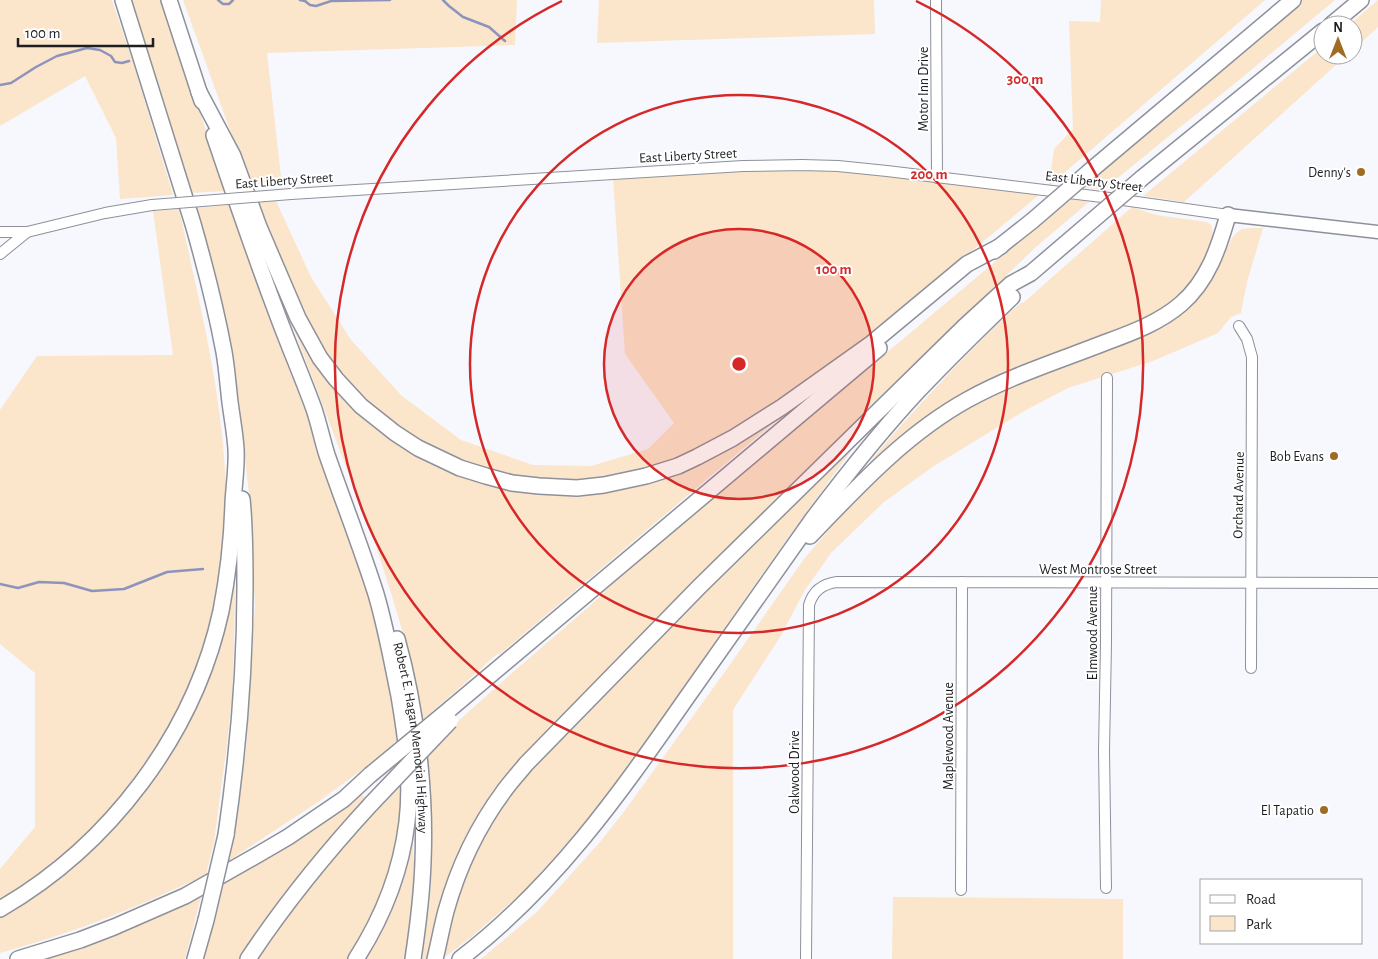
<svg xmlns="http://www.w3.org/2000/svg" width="1378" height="959" viewBox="0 0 1378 959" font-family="'Alegreya Sans',sans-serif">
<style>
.green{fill:#fbe5cb}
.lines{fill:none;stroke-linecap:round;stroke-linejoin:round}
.stream{stroke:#8c94bc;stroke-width:2.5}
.minor-casing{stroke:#8e919a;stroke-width:12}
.major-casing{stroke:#8e919a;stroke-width:15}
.highway-casing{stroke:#8e919a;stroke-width:18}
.minor{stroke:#fff;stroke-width:10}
.major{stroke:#fff;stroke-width:12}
.highway{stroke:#fff;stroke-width:15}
.minor-bridge-casing{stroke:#8e919a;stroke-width:12;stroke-linecap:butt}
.highway-bridge-casing{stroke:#8e919a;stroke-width:18;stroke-linecap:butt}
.minor-bridge{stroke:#fff;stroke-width:10}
.highway-bridge{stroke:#fff;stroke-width:15}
.ring{fill:none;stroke:#d62828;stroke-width:2.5}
.poi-dot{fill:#9f6c23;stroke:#fff;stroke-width:2}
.labels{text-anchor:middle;stroke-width:4;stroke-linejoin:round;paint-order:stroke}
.street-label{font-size:14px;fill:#1d1e21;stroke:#fff}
.poi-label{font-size:14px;fill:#1d1e21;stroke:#fff;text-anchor:end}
.centre{fill:#d62828;stroke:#fff;stroke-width:2.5}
.ring-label{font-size:15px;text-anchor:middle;font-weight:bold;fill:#d62828;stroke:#fff;stroke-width:4;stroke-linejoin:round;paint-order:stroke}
</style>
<rect width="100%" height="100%" fill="#f6f8fe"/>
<!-- green -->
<g class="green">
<polygon points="0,0 112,0 136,72 173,195 120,199 116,138 85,76 0,126"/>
<polygon points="129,0 163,0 226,191 189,193"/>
<polygon points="183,0 517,0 515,45 267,53 282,185 251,188"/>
<polygon points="599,0 874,0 875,34 597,43"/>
<polygon points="1101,0 1265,0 1049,186 1054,149 1073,129 1069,21 1100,22"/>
<polygon points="1303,0 1335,0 1233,85 1174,132 1103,190 1083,187"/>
<polygon points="1378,0 1378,27 1353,50 1353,25 1349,25"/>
<polygon points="1323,47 1323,55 1347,55 1184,202 1143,196"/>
<polygon points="806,170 865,173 1039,195 887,322 807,381 728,434 693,454 649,471 604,480 568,482 508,476 459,462 412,437 367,402 339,373 316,339 296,304 257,202 276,201 311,277 351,340 402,396 461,440 533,465 591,466 648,449 674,423 625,354 613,178 747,171"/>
<path d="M1070 199 1089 202 1037 246 866 410 497 791 430 959H422C425 934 430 908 431 882 433 840 429 797 425 754L455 724 512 673 592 604 619 577Z"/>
<polygon points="230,205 276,336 322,454 350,534 372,608 386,669 399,739 363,769 318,802 228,861 246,752 255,607 252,540 250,503 241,422 234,382 194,208"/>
<path d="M1132 207 1156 215 1200 221 1207 222 1211 225C1220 249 1191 285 1174 300 1149 321 1116 332 1086 345 1036 367 987 389 937 411L911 429 868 464C912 411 959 362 1008 314L1022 302 1023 303Z"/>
<path d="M179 209C199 301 223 395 226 490 229 564 211 639 180 705 177 711 173 717 170 722 154 750 137 775 117 800 105 813 94 828 81 841 55 864 29 883 0 902V869L35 827V673L0 644V410L37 356 173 355 153 211Z"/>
<polygon points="1252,228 1263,228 1247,282 1241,313 1231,317 1218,333 1153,361 1068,388 1026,410 934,466 884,502 831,553 805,590 780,637 733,710 733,959 481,959 537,912 600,842 623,813 724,673 804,559 858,496 905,451 918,440 958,412 1010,386 1160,329 1176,319 1188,309 1200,296 1212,280 1232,238 1235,234 1242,229"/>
<polygon points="292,324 294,324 338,389 468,476 623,487 784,414 500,654 497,654 456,691 422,720 406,643 391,593 376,546"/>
<polygon points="857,443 786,540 617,784 568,842 524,891 470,938 442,959 450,923 460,885 486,828 519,781 671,623"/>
<path d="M231 586 235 587 234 646 232 696 227 744 214 842 206 875C194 881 181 886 168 892 114 917 58 937 0 953V915L153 773Z"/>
<polygon points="402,777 401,819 394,870 351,959 255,959 296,901"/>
<polygon points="359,791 367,800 241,959 202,959 223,883"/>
<polygon points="412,832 414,865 411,916 405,959 362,959"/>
<polygon points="201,897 185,959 41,959 111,935"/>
<polygon points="893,897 1123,899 1123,959 892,959"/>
</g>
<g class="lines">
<!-- stream -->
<g class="stream">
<polyline points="218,0 223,4 229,4 233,0"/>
<polyline points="300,0 305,1 310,5 316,6 331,1 390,0"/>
<polyline points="443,0 449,6 463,17 489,27 505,41"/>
<polyline points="0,85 11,83 36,67 57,56 87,48 100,50 111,56 115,62 122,63 129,61"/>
<polyline points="0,584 18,588 39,582 64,583 92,591 124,589 167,572 203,569"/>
</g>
<defs>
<g id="minor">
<polyline points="936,0 937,178"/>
<polyline points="291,194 743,166 802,165 838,166 887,171 1102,197 1228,215"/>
<polyline points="0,232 27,232 105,213 152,205"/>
<polyline points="0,254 27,232"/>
<polyline points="1239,326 1247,339 1252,357 1251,668"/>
<polyline points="1106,888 1104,751 1106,643 1107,378"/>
<polyline points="961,890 962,582"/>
<path d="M806 959 809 605C813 591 822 584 837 582L1378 583"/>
</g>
<polyline id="major" points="1228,215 1378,232"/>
<g id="highway">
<polyline points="169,0 202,101"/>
<polyline points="1331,25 1361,0"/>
<polyline points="199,92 233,156 259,227 298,318 320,358 336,379 361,406 395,433 418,448 460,468 486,476 512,483 539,486 577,488 604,485 646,476 678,466 697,457 733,438 782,407 872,343 967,264 1001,246"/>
<path d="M214 135C234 194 254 253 276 311 288 344 302 376 314 409 319 424 322 439 327 455 343 501 361 547 376 594 386 628 392 662 399 696 406 737 412 780 407 822 401 872 383 917 356 959"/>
<polyline points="1090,171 1293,0"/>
<polyline points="1142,178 1323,31"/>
<polyline points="994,251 1032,221"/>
<path d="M810 536C858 486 906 434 967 400 1010 376 1058 361 1104 343 1131 333 1159 323 1181 304 1208 281 1219 247 1228 215"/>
<path id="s1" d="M397 639C416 707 426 790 423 861 422 894 418 926 413 959"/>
<polyline points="450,709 879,348"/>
<path d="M226 835C238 753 245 671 245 587 245 558 245 528 242 499"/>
<path d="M0 909C109 846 194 735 221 611 228 575 232 540 233 503 234 485 237 466 236 449 235 433 232 418 230 402 228 386 227 369 224 352 216 309 205 266 193 224L123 0"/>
<polyline points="18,959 80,940 114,927 185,896 259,854 288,837 344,799 370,775"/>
<polyline points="195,959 206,920"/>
<path d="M248 959C285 903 326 853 371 804"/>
<path d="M435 959C439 943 442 926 446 911 458 868 478 826 504 791 511 781 519 773 526 764L700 586 964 327 1011 284 1031 273 1093 220"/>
<path d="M460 959C554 887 618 796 685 700 727 640 769 580 812 520 845 476 880 432 918 391 948 359 980 328 1012 297"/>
</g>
</defs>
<!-- minor casing -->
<use href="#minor" class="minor-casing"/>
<!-- major casing -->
<use href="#major" class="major-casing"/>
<!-- highway casing -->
<use href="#highway" class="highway-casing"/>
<!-- minor -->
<use href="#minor" class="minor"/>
<!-- major -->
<use href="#major" class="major"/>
<!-- highway -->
<use href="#highway" class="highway"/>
<defs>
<polyline id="minor-bridge" points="152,205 291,194"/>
<g id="highway-bridge">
<polyline points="1093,220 1142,178"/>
<polyline points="1032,221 1090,171"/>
<polyline points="370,775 450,709"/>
<polyline points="371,804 450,721"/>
<polyline points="206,920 226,835"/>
</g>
</defs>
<!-- minor-bridge casing -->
<use href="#minor-bridge" class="minor-bridge-casing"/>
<!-- highway-bridge casing -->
<use href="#highway-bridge" class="highway-bridge-casing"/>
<!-- minor-bridge -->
<use href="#minor-bridge" class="minor-bridge"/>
<!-- highway-bridge -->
<use href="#highway-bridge" class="highway-bridge"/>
</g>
<!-- distance rings -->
<circle cx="739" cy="364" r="135" fill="#d62828" fill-opacity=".12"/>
<g class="ring">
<circle cx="739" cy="364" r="135"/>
<circle cx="739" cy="364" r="269"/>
<path d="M916 1A404 404 0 1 1 562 1"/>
</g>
<!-- markers -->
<g class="poi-dot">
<circle cx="1361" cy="172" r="5"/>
<circle cx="1334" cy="456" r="5"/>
<circle cx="1324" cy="810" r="5"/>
</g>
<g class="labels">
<!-- street labels -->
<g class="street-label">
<text transform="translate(923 89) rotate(-90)" y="5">Motor Inn Drive</text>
<text transform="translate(688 155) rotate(-3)" y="5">East Liberty Street</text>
<text transform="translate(284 180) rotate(-4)" y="5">East Liberty Street</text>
<text transform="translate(1094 181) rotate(7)" y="5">East Liberty Street</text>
<text transform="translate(1238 495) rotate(-89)" y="5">Orchard Avenue</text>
<text x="1098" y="574">West Montrose Street</text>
<text transform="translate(1092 633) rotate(-90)" y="5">Elmwood Avenue</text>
<text transform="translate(948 736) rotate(-90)" y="5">Maplewood Avenue</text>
<text dy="5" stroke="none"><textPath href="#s1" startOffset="100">Robert E. Hagan Memorial Highway</textPath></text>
<text transform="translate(794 772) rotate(-90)" y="5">Oakwood Drive</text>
</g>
<!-- poi labels -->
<g class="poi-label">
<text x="1351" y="177">Denny's</text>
<text x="1324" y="461">Bob Evans</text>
<text x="1314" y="815">El Tapatio</text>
</g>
</g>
<circle cx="739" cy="364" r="8" class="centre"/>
<g class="ring-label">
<text x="1025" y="84">300 m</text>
<text x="929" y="179">200 m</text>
<text x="834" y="274">100 m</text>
</g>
<!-- legend -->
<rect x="1200" y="879" width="162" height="65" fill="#ffffff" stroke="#a5a5a6"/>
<rect x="1210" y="895" width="25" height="8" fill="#ffffff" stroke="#a5a5a6"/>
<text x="1246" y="904" font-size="15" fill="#1d1e21">Road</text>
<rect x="1210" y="916" width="25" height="15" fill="#fbe5cb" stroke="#a5a5a6"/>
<text x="1246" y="929" font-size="15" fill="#1d1e21">Park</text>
<!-- north arrow -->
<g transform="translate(1338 40)"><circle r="24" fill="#ffffff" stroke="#a5a5a6"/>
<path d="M0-4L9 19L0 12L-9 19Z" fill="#9f6c23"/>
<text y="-8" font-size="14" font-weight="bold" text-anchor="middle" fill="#1d1e21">N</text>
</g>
<!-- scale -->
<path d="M18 38v8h135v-8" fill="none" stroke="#1d1e21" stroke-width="2.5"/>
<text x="25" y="38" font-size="15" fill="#1d1e21" stroke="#ffffff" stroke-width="4" paint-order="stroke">100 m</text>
</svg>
